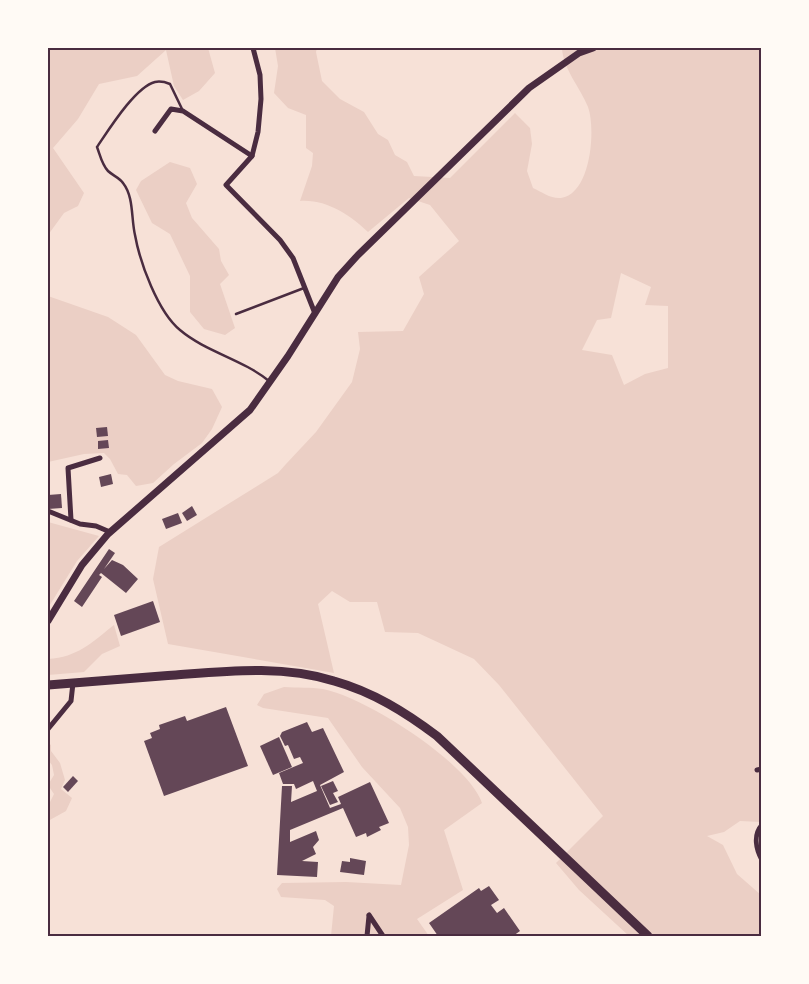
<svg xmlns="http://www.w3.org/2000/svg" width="809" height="984" viewBox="0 0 809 984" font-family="'Alegreya Sans',sans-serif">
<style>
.green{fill:#ebcfc5;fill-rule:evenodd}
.building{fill:#644757}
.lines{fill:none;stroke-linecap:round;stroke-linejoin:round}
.service{stroke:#4a2c40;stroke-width:2.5}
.minor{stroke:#4a2c40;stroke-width:5}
.tertiary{stroke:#4a2c40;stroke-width:7}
.trunk{stroke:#4a2c40;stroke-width:9}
.neatline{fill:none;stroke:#4a2c40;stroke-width:2}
</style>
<rect width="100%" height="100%" fill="#f7e1d7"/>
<!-- green -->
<g class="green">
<polygon points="48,48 208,48 215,73 199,91 183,100 174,86 166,50 137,76 99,84 78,119 53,148 84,193 78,206 64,213 48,235"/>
<path d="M275 48H317L316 52 322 81 340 99 364 112 378 134 388 140 395 155 407 162 414 176 450 178 515 113 530 128 532 144 527 171 533 188C542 192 551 199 561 198 591 194 596 129 588 107 580 87 563 69 562 48H761V822L740 821 724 832 707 836 723 845 737 874 761 895V936H629L579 890 556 863 603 816 499 685 474 659 418 633 385 632 377 602H350L332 591 318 604 334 673 168 644 153 579 159 547 278 473 286 464 316 432 352 382 360 349 358 332 403 331 424 294 419 277 459 241 430 205 409 198 368 232C350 215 326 199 300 201L312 166 313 153 306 148V115L288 108 274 93 278 66ZM621 273 651 287 645 305 668 306V368L645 374 624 385 612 355 582 350 597 320 611 318Z"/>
<polygon points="170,162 190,168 197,184 186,203 192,218 219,249 221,261 229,275 220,284 235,328 225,335 204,329 190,312 190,276 170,234 152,223 136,190 141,181"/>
<polygon points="48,296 108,317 136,335 165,375 178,381 212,389 222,407 212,429 202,443 174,464 153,483 136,486 127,475 118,474 110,459 104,453 84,454 48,462"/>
<polygon points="48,522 99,536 77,561 48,608"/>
<path d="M114 625 120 646 102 654 84 672 48 675V659C78 657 91 643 114 625Z"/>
<path d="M284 687C297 688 311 687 323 689 365 697 468 762 482 803L444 830 463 890 417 919 429 936H331L334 906 325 900 281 897 277 889 282 883 346 882 401 885 409 845 408 827 400 808 362 767 328 718 263 708 257 705 264 694Z"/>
<polygon points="48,743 51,745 51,751 60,763 65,780 61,789 72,798 66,811 48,821 48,806 54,794 48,785 54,775 52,765 48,760"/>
</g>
<!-- building -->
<g class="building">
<polygon points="107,427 108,436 97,437 96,428"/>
<polygon points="108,440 109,448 98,449 98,441"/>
<polygon points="111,474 113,484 101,487 99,477"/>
<polygon points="61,494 62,508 48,509 48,495"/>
<polygon points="192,506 197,515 187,521 182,513"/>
<polygon points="178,513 182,523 166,529 162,519"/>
<polygon points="109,549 115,553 104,569 112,560 123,565 138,579 126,593 101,573 99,575 102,577 82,607 74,601"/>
<polygon points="153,601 160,622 121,636 114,615"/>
<polygon points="226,707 248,766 164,796 144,741 152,738 150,733 160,729 159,725 185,716 187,721"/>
<polygon points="307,722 312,732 323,728 344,772 320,785 330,808 341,804 338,797 370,782 389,823 379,827 381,830 367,837 366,833 356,837 343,808 290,830 290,842 316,831 319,840 313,847 316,854 302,861 318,862 317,877 277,875 282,786 292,786 291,802 317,791 313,781 296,789 294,784 283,784 279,773 303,763 300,757 294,759 288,745 285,746 280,736 282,732"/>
<polygon points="279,737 292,767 273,775 260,746"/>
<polygon points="73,776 78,781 68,792 63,787"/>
<polygon points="333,781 338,791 333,793 338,802 330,805 321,786"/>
<polygon points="350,858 366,861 364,875 340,872 342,861 350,862"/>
<polygon points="489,886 499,900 491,905 497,913 504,908 520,931 513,936 438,936 429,923 479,888 481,891"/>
</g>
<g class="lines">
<!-- service -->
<g class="service">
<path d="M183 111 170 84C165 82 160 81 155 82 135 87 108 131 97 147 100 155 102 165 108 171 112 175 120 178 123 183 134 197 131 218 135 235 140 263 158 312 180 330 206 352 242 359 269 381"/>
<polyline points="236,314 304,288"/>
</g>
<!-- minor -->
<g class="minor">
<polyline points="253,48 260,75 261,99 258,132 252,156 226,185 280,240 293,258 314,311"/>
<polyline points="155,131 171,109 183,111 252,156"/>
<polyline points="48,511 80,524 96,526 110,532"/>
<polyline points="71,520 68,468 100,458"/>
<polyline points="48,729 71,701 73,683"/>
<polyline points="757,770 762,769"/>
<path d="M762 825C753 835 756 849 762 860"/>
<polyline points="369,915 383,936"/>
<polyline points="367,936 369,916"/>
</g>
<!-- tertiary -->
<polyline class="tertiary" points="48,621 82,565 108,534 250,410 288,356 338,277 358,255 529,88 579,53 593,48"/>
<!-- trunk -->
<path class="trunk" d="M48 685C90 682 133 678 176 675 228 671 283 665 334 681 373 692 405 712 437 736L648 936"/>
</g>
<!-- border -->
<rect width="809" height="984" fill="none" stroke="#fffaf5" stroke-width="98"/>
<rect x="49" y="49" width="711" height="886" class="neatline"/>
</svg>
